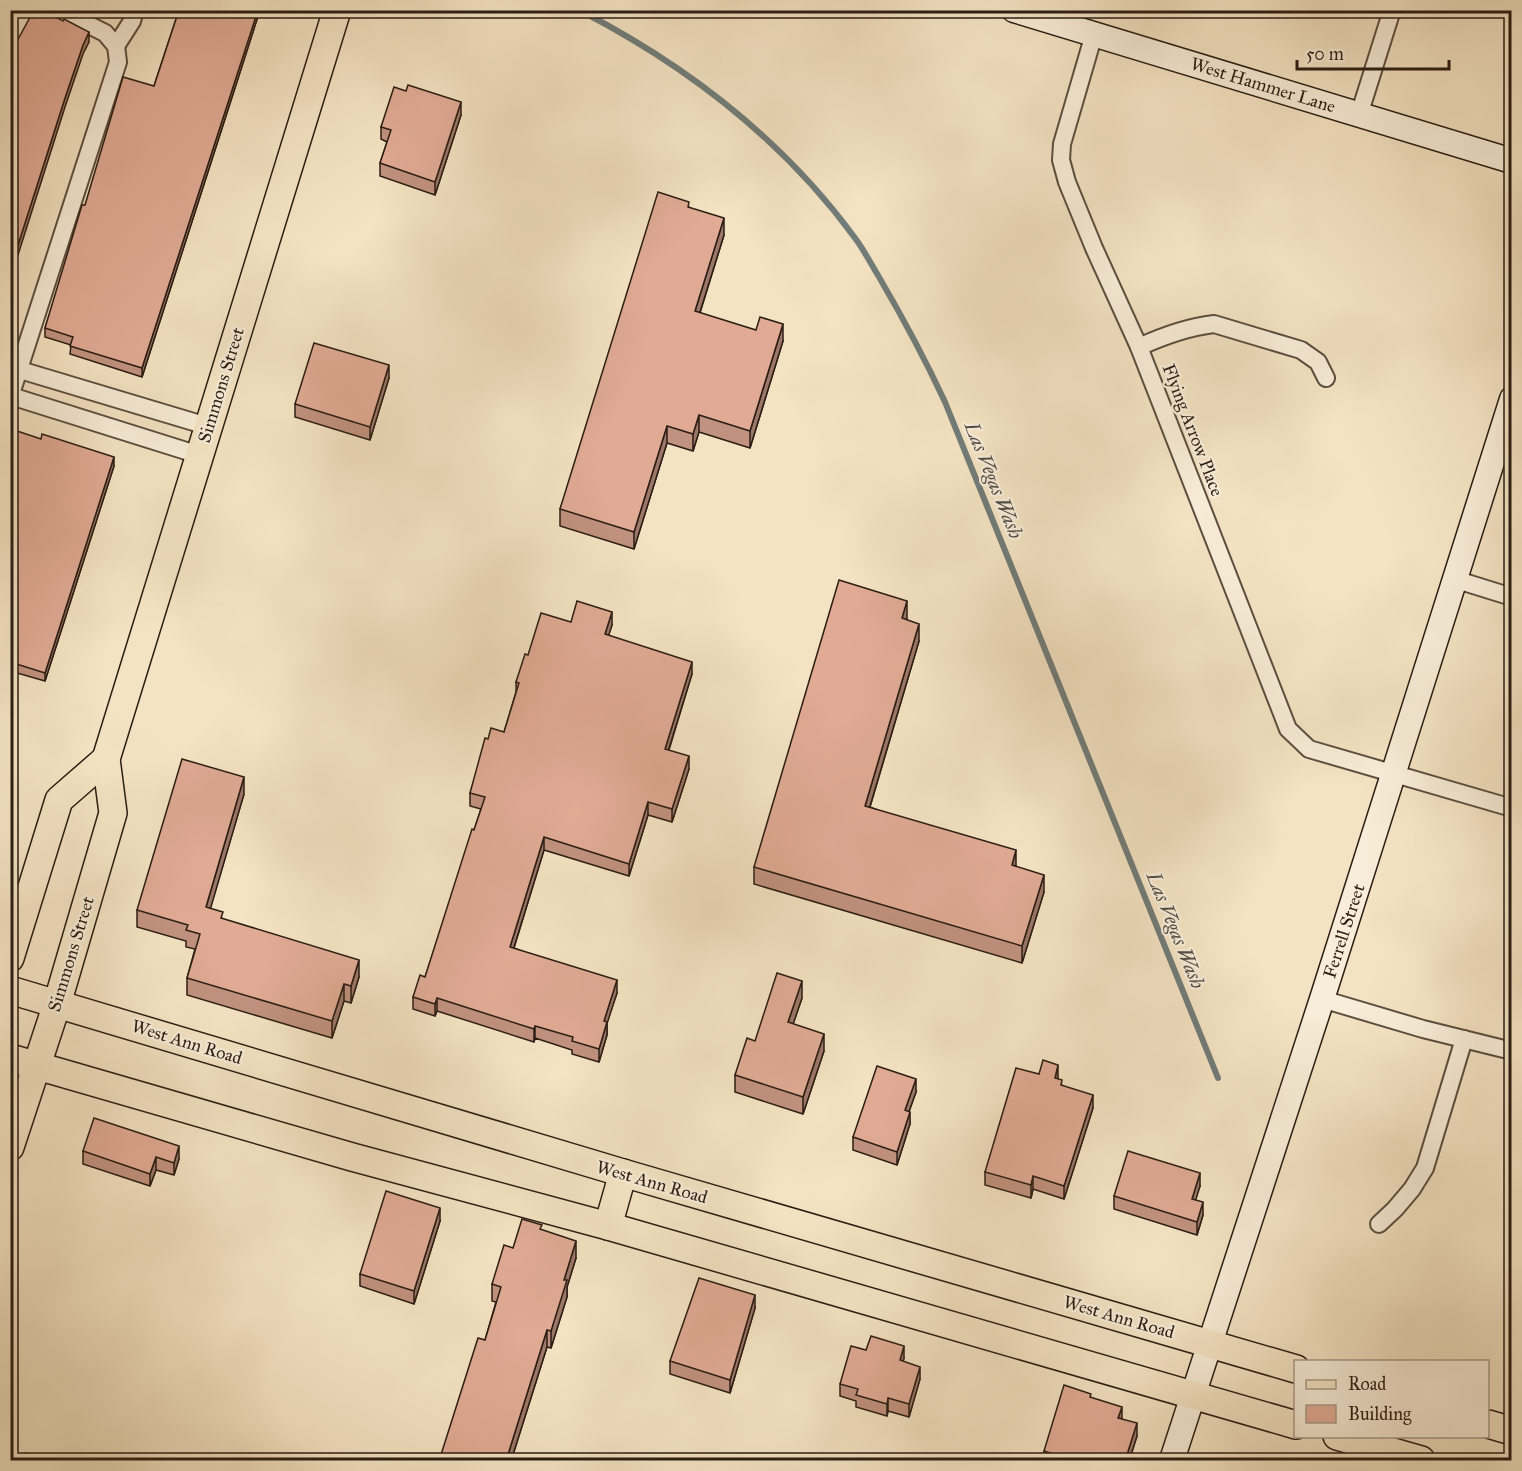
<svg xmlns="http://www.w3.org/2000/svg" width="1522" height="1471" viewBox="0 0 1522 1471" font-family="'IM FELL Great Primer',serif">
<style>
.lines{fill:none;stroke-linecap:round;stroke-linejoin:round}
.stream{stroke:#717c79;stroke-width:6}
.street-casing{stroke:#5d4e40;stroke-width:20}
.secondary-casing{stroke:#2b1d14;stroke-width:27}
.primary-casing{stroke:#2b1d14;stroke-width:30}
.street{stroke:#f8edd8;stroke-width:16}
.secondary{stroke:#f8edd8;stroke-width:24}
.primary{stroke:#f4e3c3;stroke-width:27}
.wall{fill:#c1927f;stroke:#2b1d14;stroke-width:1.5}
.shaded-wall{fill:#9d7768;stroke:#2b1d14;stroke-width:1.5}
.building{fill:#e0aa94;stroke:#2b1d14;stroke-width:1.5}
.labels{text-anchor:middle;stroke-width:4.5;stroke-linejoin:round;paint-order:stroke}
.street-label{font-size:18px;fill:#2b1d14;stroke:#f8edd8}
.water-label{font-size:20px;font-style:italic;fill:#4e4d47;stroke:#f8edd8}
</style>
<rect width="100%" height="100%" fill="#f4e3c3"/>
<filter id="stains"><feTurbulence type="fractalNoise" baseFrequency=".00333" numOctaves="4"/><feColorMatrix values="0 0 0 0 .2 0 0 0 0 .09 0 0 0 0 .02 0 0 0 .5 -.17"/></filter>
<radialGradient id="worn" r=".72"><stop offset=".6" stop-color="#630" stop-opacity="0"/><stop offset="1" stop-color="#630" stop-opacity=".3"/></radialGradient>
<g class="lines">
<!-- stream -->
<path class="stream" d="M579 10C686 65 783 140 855 238 864 250 871 264 879 277 903 318 925 359 945 402L1218 1078"/>
<defs>
<g id="street">
<polyline points="1094,34 1062,144 1061,160 1067,182 1094,248 1139,347 1288,729 1309,749 1512,808"/>
<polyline points="116,46 132,21 135,10"/>
<polyline points="1359,115 1392,10"/>
<path d="M1139 347C1163 336 1188 327 1214 324L1301 350 1318 362 1326 378"/>
<polyline points="20,370 207,426"/>
<polyline points="11,396 199,455"/>
<polyline points="10,397 118,62 116,46 105,33 59,10"/>
<polyline points="1454,579 1512,597"/>
<polyline points="1322,999 1423,1029 1512,1051"/>
<polyline points="1379,1224 1395,1209 1412,1189 1425,1168 1464,1039"/>
</g>
<g id="secondary">
<polyline points="1014,10 1512,161"/>
<polyline points="1172,1460 1322,999 1512,399"/>
</g>
<g id="primary">
<polyline points="10,958 59,800 106,759"/>
<polyline points="10,990 623,1173 1296,1369"/>
<polyline points="10,1058 352,1157 608,1226 1296,1425"/>
<polyline points="10,1147 57,1004 113,813 106,759 337,10"/>
<polyline points="608,1226 623,1173"/>
<polyline points="1488,1424 1512,1431"/>
<polyline points="1337,1436 1421,1460"/>
</g>
</defs>
<!-- street casing -->
<use href="#street" class="street-casing"/>
<!-- secondary casing -->
<use href="#secondary" class="secondary-casing"/>
<!-- primary casing -->
<use href="#primary" class="primary-casing"/>
<!-- street -->
<use href="#street" class="street"/>
<!-- secondary -->
<use href="#secondary" class="secondary"/>
<!-- primary -->
<use href="#primary" class="primary"/>
</g>
<!-- wall -->
<g class="wall">
<polygon points="160,10 260,10 142,377 70,354 71,345 45,337 45,328 85,205 154,86 177,16"/>
<polygon points="461,115 435,195 380,176 380,163 387,142 381,139 381,127"/>
<polygon points="689,207 724,235 700,313 783,341 750,448 699,432 693,451 667,443 634,549 560,526 560,509"/>
<polygon points="389,378 370,440 295,417 295,404"/>
<polygon points="10,430 114,466 45,681 10,671"/>
<polygon points="907,618 906,620 919,641 870,807 1016,867 1044,892 1022,963 754,884 754,867"/>
<polygon points="571,622 612,625 608,636 692,674 669,750 689,769 672,822 648,815 629,876 544,850 514,948 617,993 607,1022 607,1035 599,1062 572,1054 572,1050 535,1038 534,1042 437,1011 435,1016 413,1009 413,997 425,977 481,809 470,806 470,793 488,739 504,732 516,692 516,682 528,655"/>
<polygon points="244,794 210,908 223,919 359,977 351,1003 344,1001 332,1038 187,995 187,978 195,949 186,947 186,941 137,927 137,910"/>
<polygon points="802,998 793,1024 824,1051 803,1114 735,1092 735,1075 755,1041"/>
<polygon points="1039,1074 1058,1078 1058,1079 1062,1085 1093,1108 1064,1199 1033,1189 1031,1198 985,1185 985,1172"/>
<polygon points="916,1092 909,1111 910,1124 897,1165 853,1150 853,1137"/>
<polygon points="83,1151 179,1159 174,1175 156,1170 150,1186 83,1164"/>
<polygon points="1200,1186 1195,1200 1203,1215 1197,1235 1114,1209 1114,1196"/>
<polygon points="440,1221 414,1304 360,1286 360,1274"/>
<polygon points="542,1230 576,1258 567,1287 567,1297 551,1348 547,1347 511,1461 439,1461 485,1340 496,1302 492,1301 492,1284 513,1248"/>
<polygon points="755,1308 730,1393 670,1374 670,1361"/>
<polygon points="866,1350 904,1358 903,1361 920,1379 909,1417 888,1411 887,1416 856,1407 856,1401 840,1396 840,1384"/>
<polygon points="1091,1398 1122,1419 1137,1436 1129,1461 1044,1461 1044,1451"/>
</g>
<!-- shaded-wall -->
<g class="shaded-wall">
<polygon points="258,10 260,10 142,377 142,368"/>
<polygon points="89,32 89,42 83,54 65,107 10,280 10,270 65,98 83,45"/>
<polygon points="461,102 461,115 435,195 435,182"/>
<polygon points="724,218 724,235 695,328 695,311"/>
<polygon points="783,324 783,341 750,448 750,431"/>
<polygon points="389,365 389,378 370,440 370,427"/>
<polygon points="699,415 699,432 693,451 693,434"/>
<polygon points="667,426 667,443 634,549 634,532"/>
<polygon points="114,457 114,466 45,681 45,673"/>
<polygon points="907,601 907,618 902,635 902,618"/>
<polygon points="612,612 612,625 605,647 605,634"/>
<polygon points="919,624 919,641 865,823 865,806"/>
<polygon points="692,662 692,674 665,761 665,749"/>
<polygon points="689,756 689,769 672,822 672,809"/>
<polygon points="244,777 244,794 206,924 206,907"/>
<polygon points="648,802 648,815 629,876 629,864"/>
<polygon points="544,837 544,850 510,960 510,947"/>
<polygon points="1016,850 1016,867 1012,865"/>
<polygon points="1044,875 1044,892 1022,963 1022,946"/>
<polygon points="359,960 359,977 351,1003 351,986"/>
<polygon points="617,980 617,993 604,1033 604,1021"/>
<polygon points="802,981 802,998 788,1039 788,1022"/>
<polygon points="344,984 344,1001 332,1038 332,1021"/>
<polygon points="437,998 437,1011 435,1016 435,1004"/>
<polygon points="607,1022 607,1035 599,1062 599,1049"/>
<polygon points="535,1026 535,1038 534,1042 534,1029"/>
<polygon points="824,1034 824,1051 803,1114 803,1097"/>
<polygon points="1058,1065 1058,1078 1055,1091 1055,1078"/>
<polygon points="916,1079 916,1092 905,1123 905,1110"/>
<polygon points="1093,1095 1093,1108 1064,1199 1064,1186"/>
<polygon points="910,1112 910,1124 897,1165 897,1152"/>
<polygon points="179,1146 179,1159 174,1175 174,1163"/>
<polygon points="156,1157 156,1170 150,1186 150,1174"/>
<polygon points="1200,1173 1200,1186 1192,1212 1192,1199"/>
<polygon points="1033,1176 1033,1189 1031,1198 1031,1185"/>
<polygon points="1203,1202 1203,1215 1197,1235 1197,1222"/>
<polygon points="440,1208 440,1221 414,1304 414,1291"/>
<polygon points="576,1241 576,1258 567,1287 567,1297 551,1348 551,1331 564,1280"/>
<polygon points="755,1295 755,1308 730,1393 730,1380"/>
<polygon points="547,1330 547,1347 511,1461 506,1461"/>
<polygon points="904,1346 904,1358 900,1373 900,1360"/>
<polygon points="920,1367 920,1379 909,1417 909,1404"/>
<polygon points="888,1398 888,1411 887,1416 887,1404"/>
<polygon points="1122,1407 1122,1419 1118,1418"/>
<polygon points="1137,1423 1137,1436 1129,1461 1125,1461"/>
</g>
<!-- building -->
<g class="building">
<polygon points="34,10 43,10 63,21 64,19 89,32 83,45 65,98 10,270 10,54"/>
<polygon points="179,10 258,10 142,368 70,346 73,337 45,328 82,205 85,205 123,77 154,86"/>
<polygon points="408,85 461,102 435,182 380,163 391,130 381,127 394,87 406,91"/>
<polygon points="658,192 689,202 688,207 724,218 695,311 756,330 760,317 783,324 750,431 699,415 693,434 667,426 634,532 560,509"/>
<polygon points="314,343 389,365 370,427 295,404"/>
<polygon points="11,429 41,439 42,434 114,457 45,673 10,662"/>
<polygon points="839,580 907,601 902,618 919,624 865,806 1016,850 1012,865 1044,875 1022,946 754,867"/>
<polygon points="577,601 612,612 605,634 692,662 665,749 689,756 672,809 648,802 629,864 544,837 510,947 617,980 604,1021 607,1022 599,1049 572,1041 573,1037 535,1026 534,1029 437,998 435,1004 413,997 420,975 425,977 472,829 474,830 485,797 470,793 485,738 488,739 491,728 504,732 519,683 516,682 525,654 528,655 541,613 571,622"/>
<polygon points="182,759 244,777 206,907 223,912 221,918 359,960 351,986 344,984 332,1021 187,978 200,934 186,930 188,925 137,910"/>
<polygon points="777,973 802,981 788,1022 824,1034 803,1097 735,1075 747,1038 755,1041"/>
<polygon points="1043,1060 1058,1065 1055,1078 1062,1080 1061,1085 1093,1095 1064,1186 1033,1176 1031,1185 985,1172 1016,1068 1039,1074"/>
<polygon points="877,1066 916,1079 905,1110 910,1112 897,1152 853,1137"/>
<polygon points="94,1118 179,1146 174,1163 156,1157 150,1174 83,1151"/>
<polygon points="1128,1151 1200,1173 1192,1199 1203,1202 1197,1222 1114,1196"/>
<polygon points="386,1191 440,1208 414,1291 360,1274"/>
<polygon points="522,1219 542,1225 540,1229 576,1241 564,1280 567,1280 551,1331 547,1330 506,1461 439,1461 478,1338 485,1340 501,1287 492,1284 504,1245 513,1248"/>
<polygon points="699,1278 755,1295 730,1380 670,1361"/>
<polygon points="871,1336 904,1346 900,1360 920,1367 909,1404 888,1398 887,1404 856,1395 858,1389 840,1384 851,1346 866,1350"/>
<polygon points="1064,1385 1091,1394 1090,1397 1122,1407 1118,1418 1137,1423 1125,1461 1075,1461 1044,1451"/>
<polygon points="25,1453 49,1461 23,1461"/>
</g>
<g class="labels">
<!-- street labels -->
<g class="street-label">
<text transform="translate(1263 85) rotate(17)" y="6">West Hammer Lane</text>
<text transform="translate(221 385) rotate(-73)" y="6">Simmons Street</text>
<text transform="translate(1193 430) rotate(69)" y="6">Flying Arrow Place</text>
<text transform="translate(1344 931) rotate(-72)" y="6">Ferrell Street</text>
<text transform="translate(71 954) rotate(-73)" y="6">Simmons Street</text>
<text transform="translate(187 1042) rotate(17)" y="6">West Ann Road</text>
<text transform="translate(652 1182) rotate(16)" y="6">West Ann Road</text>
<text transform="translate(1119 1317) rotate(16)" y="6">West Ann Road</text>
</g>
<!-- water labels -->
<g class="water-label">
<text transform="translate(994 480) rotate(68)" y="7">Las Vegas Wash</text>
<text transform="translate(1176 930) rotate(68)" y="7">Las Vegas Wash</text>
</g>
</g>
<!-- margin -->
<rect width="1522" height="1471" fill="none" stroke="#f4e3c3" stroke-width="36"/>
<rect x="12" y="12" width="1498" height="1447" fill="none" stroke="#2b1d14" stroke-width="3"/>
<rect x="18" y="18" width="1486" height="1435" fill="none" stroke="#2b1d14" stroke-width="1.5"/>
<!-- legend -->
<rect x="1294" y="1360" width="195" height="78" fill="#f8edd8" stroke="#a69a8a" stroke-width="1.5"/>
<rect x="1306" y="1380" width="30" height="9" fill="#f4e3c3" stroke="#a69a8a" stroke-width="1.5"/>
<text x="1348" y="1390" font-size="18" fill="#2b1d14">Road</text>
<rect x="1306" y="1405" width="30" height="18" fill="#e0aa94" stroke="#a69a8a" stroke-width="1.5"/>
<text x="1348" y="1420" font-size="18" fill="#2b1d14">Building</text>
<!-- scale -->
<path d="M1297 60v9h152v-9" fill="none" stroke="#2b1d14" stroke-width="3"/>
<text x="1306" y="60" font-size="18" fill="#2b1d14" stroke="#f8edd8" stroke-width="4.5" paint-order="stroke">50 m</text>
<rect width="100%" height="100%" filter="url(#stains)"/>
<rect width="100%" height="100%" fill="url(#worn)"/>
</svg>
